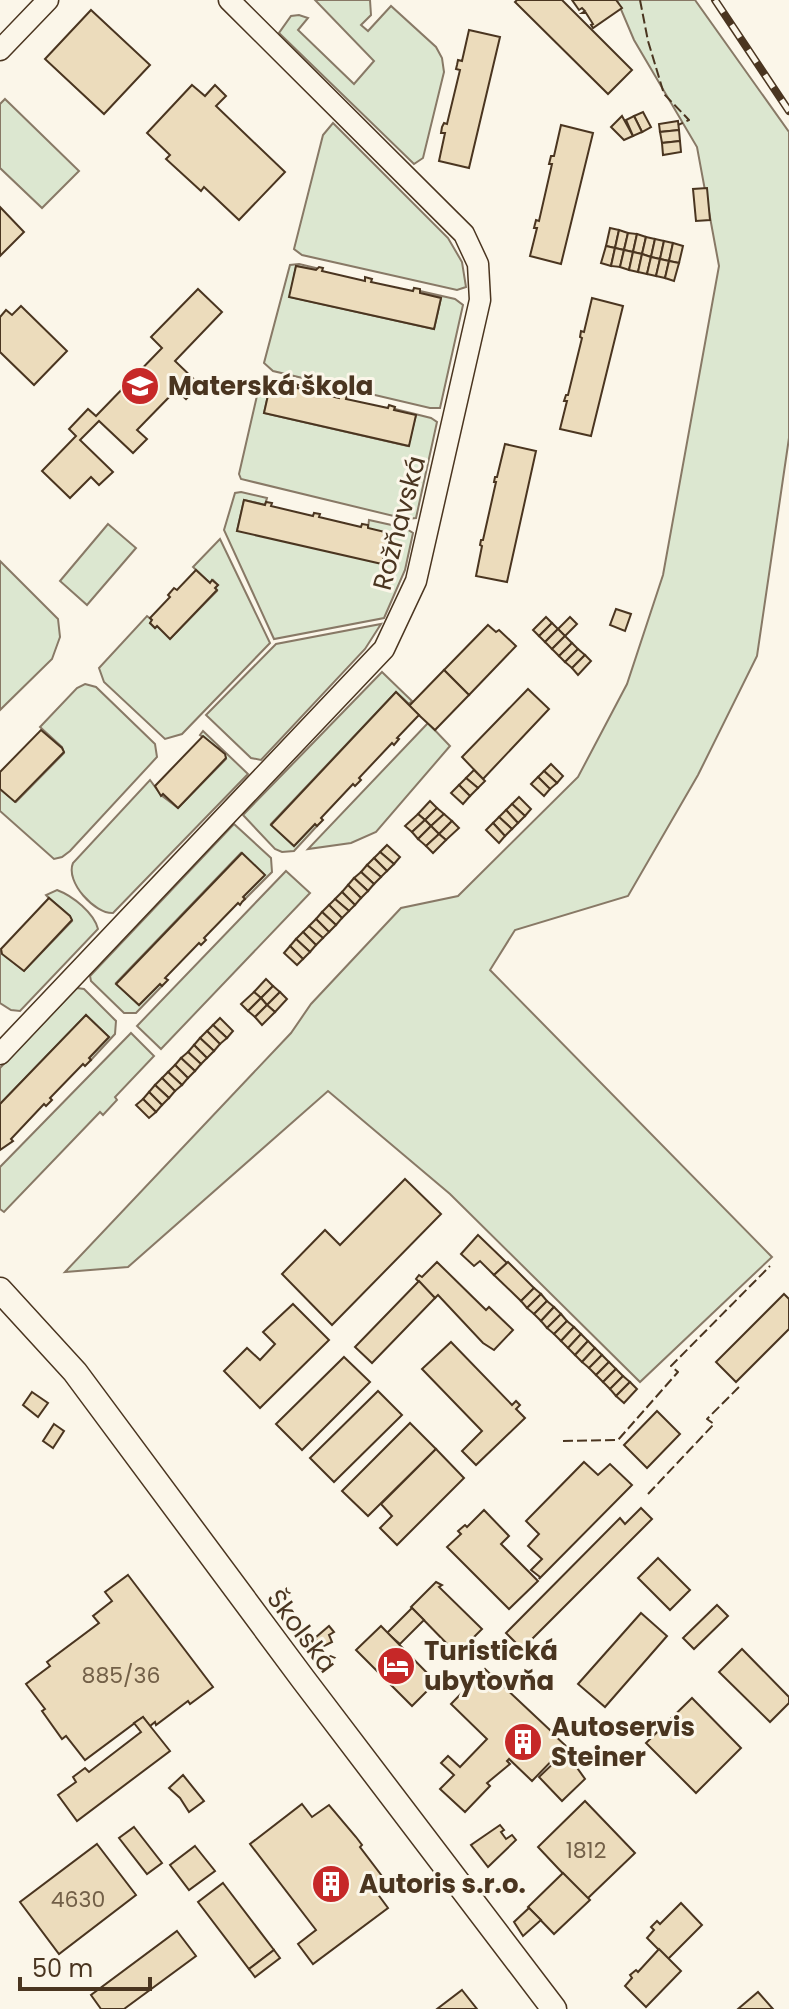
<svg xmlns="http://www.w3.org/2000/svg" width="789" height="2009" viewBox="0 0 789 2009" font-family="Poppins,sans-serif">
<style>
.green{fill:#dce7d0;stroke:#887966;stroke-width:2}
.building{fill:#ecdcbc;stroke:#4a3520;stroke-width:2}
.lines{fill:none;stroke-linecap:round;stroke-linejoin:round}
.minor-casing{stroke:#4a3520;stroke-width:23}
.major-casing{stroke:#4a3520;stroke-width:27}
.minor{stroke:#fbf6e9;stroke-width:20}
.major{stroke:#fbf6e9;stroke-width:24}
.rail-casing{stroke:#4a3520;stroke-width:8}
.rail{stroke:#fbf6e9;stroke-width:5;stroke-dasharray:15;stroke-linecap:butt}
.fence{stroke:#4a3520;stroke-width:2;stroke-dasharray:10 4;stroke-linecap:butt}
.labels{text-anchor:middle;stroke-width:6;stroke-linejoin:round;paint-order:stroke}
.number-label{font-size:22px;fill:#725f47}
.poi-label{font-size:26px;font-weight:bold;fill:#4a3520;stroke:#fbf6e9;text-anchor:start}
.street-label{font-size:26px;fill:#4a3520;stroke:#fbf6e9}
</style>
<rect width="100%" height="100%" fill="#fbf6e9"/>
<!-- green -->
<g class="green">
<polygon points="315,0 370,0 371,15 361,25 368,31 391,6 436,47 442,58 444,72 423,158 414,164 279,33 291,16 299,15 308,18 298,30 354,84 374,61"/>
<polygon points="617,0 695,0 789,132 789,438 757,656 698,775 628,896 515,930 490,970 772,1257 640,1382 450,1194 328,1091 128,1267 65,1272 291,1033 311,1004 401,908 458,896 578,777 627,684 663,575 719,266 697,147 634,40"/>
<polygon points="5,99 79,171 42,208 0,168 0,104"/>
<polygon points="333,123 448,238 462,262 466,287 457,290 302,255 294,249 323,135"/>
<polygon points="299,264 316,268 316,270 296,266 290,297 434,329 441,298 420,291 455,299 463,305 440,408 430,408 273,371 264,363 290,265"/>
<polygon points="270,381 291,386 271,382 264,413 408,446 416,415 395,409 431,418 437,422 416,518 406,519 241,479 239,474 259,387"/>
<polygon points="241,492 267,498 265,505 244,500 237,531 368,528 369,520 405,528 413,533 405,570 384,618 274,639 224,530 235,493"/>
<polygon points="108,524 136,548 87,605 60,581"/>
<polygon points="220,539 270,643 182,734 165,739 104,682 99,668 147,616 152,620 150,623 155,628 157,626 171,638 217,591 215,588 218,585 213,580 210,583 193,567"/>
<polygon points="0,561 58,619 60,637 52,659 0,710"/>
<polygon points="381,624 365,649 261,760 251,758 206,715 276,644"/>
<polygon points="382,672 412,701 409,704 396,692 271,824 294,846 315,824 317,826 294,851 282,852 275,849 243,815"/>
<polygon points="85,684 96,687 155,744 157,757 70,851 62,857 54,859 0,811 0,789 16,802 64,753 62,747 40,727 77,688"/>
<polygon points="428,723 450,746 376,832 351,843 308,849"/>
<path d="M203 731 248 774 113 913C95 914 65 882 73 863L150 780 161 795 178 808 226 759 219 749 200 735Z"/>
<polygon points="234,824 271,858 272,872 245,899 243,897 264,875 241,853 116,983 139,1005 160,984 162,986 136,1013 124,1013 91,981 90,976"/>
<polygon points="286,871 310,893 161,1049 137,1026"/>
<path d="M57 890C73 896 94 913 98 929L20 1011 11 1010 0 1003V952L2 950 3 954 24 971 72 921C68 911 54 904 46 895Z"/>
<polygon points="77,988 84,989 116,1021 115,1034 91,1060 89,1058 109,1037 86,1015 0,1104 0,1068"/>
<polygon points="131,1033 154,1056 115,1097 117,1100 103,1115 100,1112 4,1212 0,1209 0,1167"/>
</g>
<!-- building -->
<g class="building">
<polygon points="517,0 562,0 632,70 608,94 515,2"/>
<polygon points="572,0 616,0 622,8 593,28 591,25 593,24 586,13 582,13 585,11 582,8 579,10"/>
<polygon points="91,10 150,65 104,114 45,59"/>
<polygon points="469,30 500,37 469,168 439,161 445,133 441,133 442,127 444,123 447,124 460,70 456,69 457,65 458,60 462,61"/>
<polygon points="192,85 205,96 215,85 226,96 216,106 285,172 239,220 204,187 201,191 166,159 170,155 147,133"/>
<polygon points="643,112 651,127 642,132 634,116"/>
<polygon points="622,116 633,136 624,140 611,127"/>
<polygon points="634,116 642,132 633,136 626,120"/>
<polygon points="678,121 679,130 660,132 659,124"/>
<polygon points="561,125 593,133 561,264 530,256 537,228 534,228 536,220 539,221 552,164 549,164 551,156 554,156"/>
<polygon points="679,130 680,141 662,143 660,132"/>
<polygon points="680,141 681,152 663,155 662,143"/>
<polygon points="707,188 710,220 696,221 693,189"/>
<polygon points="0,207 24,232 0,256"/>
<polygon points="610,228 619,230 615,248 606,246"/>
<polygon points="619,230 628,233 624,250 615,248"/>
<polygon points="628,233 637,234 633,252 624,250"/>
<polygon points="637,234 646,237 642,254 633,252"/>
<polygon points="646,237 655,239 651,257 642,254"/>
<polygon points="655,239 664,241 660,259 651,257"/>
<polygon points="664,241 673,243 669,261 660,259"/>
<polygon points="673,243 683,246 679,263 669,261"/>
<polygon points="606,246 615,248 611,266 601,263"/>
<polygon points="615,248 624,250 620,267 611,266"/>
<polygon points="624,250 633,252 629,270 620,267"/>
<polygon points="633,252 642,254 638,272 629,270"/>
<polygon points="642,254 651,257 647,274 638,272"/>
<polygon points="651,257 660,259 656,276 647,274"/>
<polygon points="660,259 669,261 665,278 656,276"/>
<polygon points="669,261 679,263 674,281 665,278"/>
<polygon points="296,266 316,270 319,267 323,268 322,271 365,281 365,277 372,279 371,282 413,291 414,288 420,289 420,293 441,298 434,329 289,297"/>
<polygon points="198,289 222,312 175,361 200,385 186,399 176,390 137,430 147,439 133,453 99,421 80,440 113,472 99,485 91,477 70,498 42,471 76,436 69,429 88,409 96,416 162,348 151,337"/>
<polygon points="592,298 623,306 591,436 560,429 567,401 564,401 566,395 568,395 582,338 580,337 581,331 584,332"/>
<polygon points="21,306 67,351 34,385 0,352 0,317 6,310 12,315"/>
<polygon points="271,382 291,386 291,383 298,385 297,388 339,398 340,394 347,395 346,399 388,408 389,405 395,407 394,410 416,415 409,446 264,413"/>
<polygon points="505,444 536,451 507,582 476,576 482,546 480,545 481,540 483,540 496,482 494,482 495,477 497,477"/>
<polygon points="244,500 265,505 266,502 272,503 271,506 313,516 314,513 320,514 319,517 361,527 362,524 368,525 368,528 389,533 382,564 237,531"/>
<polygon points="196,570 210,583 212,580 218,585 215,588 217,590 170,639 157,626 155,628 150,623 152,620 150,618 170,597 168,595 174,588 177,590"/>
<polygon points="616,609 631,614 625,631 610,625"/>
<polygon points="546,617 552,623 539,636 533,630"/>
<polygon points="570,617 577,624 565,636 558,629"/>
<polygon points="552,623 558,629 545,642 539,636"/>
<polygon points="488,625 496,632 499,630 516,646 469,695 444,670"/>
<polygon points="558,629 565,636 552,649 545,642"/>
<polygon points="565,636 572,643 559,656 552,649"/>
<polygon points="572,643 578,649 565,662 559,656"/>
<polygon points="578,649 585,655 572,668 565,662"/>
<polygon points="585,655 591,661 578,675 572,668"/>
<polygon points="444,670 469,695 435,730 409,706"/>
<polygon points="528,689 549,709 483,779 462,757"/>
<polygon points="396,692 419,715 397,738 399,739 394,745 392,743 359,778 361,780 355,786 353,784 321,818 323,820 317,826 315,824 294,846 271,825"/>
<polygon points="41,730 62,748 64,752 15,802 0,789 0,772"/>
<polygon points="203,736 225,754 226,758 178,808 163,794 161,796 155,786"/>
<polygon points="551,764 563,776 557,783 544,771"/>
<polygon points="474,770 485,781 478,788 466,778"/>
<polygon points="544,771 557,783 550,789 538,777"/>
<polygon points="538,777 550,789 544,796 531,784"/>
<polygon points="466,778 478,788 470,796 459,785"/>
<polygon points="459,785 470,796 463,804 451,793"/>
<polygon points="519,797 531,809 525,816 512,804"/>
<polygon points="430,801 437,808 425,820 418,814"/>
<polygon points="512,804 525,816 518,823 506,810"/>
<polygon points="437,808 444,814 431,826 425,820"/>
<polygon points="506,810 518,823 512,829 499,817"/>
<polygon points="418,814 425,820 412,832 405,826"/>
<polygon points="444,814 452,821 439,834 431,826"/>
<polygon points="499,817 512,829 505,836 493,823"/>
<polygon points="425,820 431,826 418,839 412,832"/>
<polygon points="452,821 459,828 446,840 439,834"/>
<polygon points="493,823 505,836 499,843 486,830"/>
<polygon points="431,826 439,834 426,846 418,839"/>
<polygon points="439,834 446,840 433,853 426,846"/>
<polygon points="387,845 400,857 394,864 380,852"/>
<polygon points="380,852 394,864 387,871 374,858"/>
<polygon points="242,853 265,875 243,897 245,899 242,902 240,905 238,903 204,938 206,940 201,945 199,943 165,978 168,980 162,986 160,984 139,1005 116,984"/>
<polygon points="374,858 387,871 381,877 367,865"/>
<polygon points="367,865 381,877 374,884 361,872"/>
<polygon points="361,872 374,884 368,891 354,878"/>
<polygon points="354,878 368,891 361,898 348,885"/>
<polygon points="348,885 361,898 355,905 342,892"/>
<polygon points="342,892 355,905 349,911 335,899"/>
<polygon points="49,898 70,916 72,920 24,971 2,954 1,949"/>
<polygon points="335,899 349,911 342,918 329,905"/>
<polygon points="329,905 342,918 336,925 322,912"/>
<polygon points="322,912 336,925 329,932 316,919"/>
<polygon points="316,919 329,932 323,938 309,926"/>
<polygon points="309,926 323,938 316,945 303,932"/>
<polygon points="303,932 316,945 310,952 296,939"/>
<polygon points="296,939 310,952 303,959 290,946"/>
<polygon points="290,946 303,959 297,965 284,953"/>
<polygon points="266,979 273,986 261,998 254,992"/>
<polygon points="273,986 280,992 267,1005 261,998"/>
<polygon points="254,992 261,998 248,1011 241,1004"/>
<polygon points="280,992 287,999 275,1012 267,1005"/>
<polygon points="261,998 267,1005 255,1017 248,1011"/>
<polygon points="267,1005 275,1012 262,1025 255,1017"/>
<polygon points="86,1015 109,1037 89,1058 91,1060 85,1066 83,1064 50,1098 52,1100 46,1106 44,1104 11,1139 13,1141 0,1150 0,1104"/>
<polygon points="220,1018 233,1031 227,1038 213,1025"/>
<polygon points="213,1025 227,1038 220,1044 207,1031"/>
<polygon points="207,1031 220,1044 214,1051 200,1038"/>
<polygon points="200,1038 214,1051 207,1058 194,1045"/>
<polygon points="194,1045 207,1058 201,1064 188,1052"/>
<polygon points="188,1052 201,1064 195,1071 181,1058"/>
<polygon points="181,1058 195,1071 188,1078 175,1065"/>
<polygon points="175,1065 188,1078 182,1085 168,1072"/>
<polygon points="168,1072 182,1085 175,1091 162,1078"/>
<polygon points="162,1078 175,1091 169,1098 155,1085"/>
<polygon points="155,1085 169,1098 162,1105 149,1092"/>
<polygon points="149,1092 162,1105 156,1112 143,1099"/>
<polygon points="143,1099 156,1112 149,1118 136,1105"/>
<polygon points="405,1179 441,1214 332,1325 282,1274 325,1230 340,1245"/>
<polygon points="478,1235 507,1263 494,1275 480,1261 474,1266 461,1254"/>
<polygon points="437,1262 486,1310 489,1307 513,1330 494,1350 483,1343 438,1295 435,1298 416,1279 419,1275 422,1277"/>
<polygon points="508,1262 534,1288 521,1301 494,1275"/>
<polygon points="419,1281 435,1298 372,1363 355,1347"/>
<polygon points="534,1288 541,1294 527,1308 521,1301"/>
<polygon points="541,1294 547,1301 534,1314 527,1308"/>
<polygon points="784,1294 789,1299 789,1329 736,1382 716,1362"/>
<polygon points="547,1301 554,1307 541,1321 534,1314"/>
<polygon points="293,1304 329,1340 260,1408 224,1371 247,1348 260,1360 275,1344 263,1332"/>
<polygon points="554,1307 561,1314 547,1328 541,1321"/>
<polygon points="561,1314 567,1321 554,1334 547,1328"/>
<polygon points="567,1321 574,1327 561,1341 554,1334"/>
<polygon points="574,1327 581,1334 568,1348 561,1341"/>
<polygon points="581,1334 588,1341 575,1355 568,1348"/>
<polygon points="588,1341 595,1348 582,1362 575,1355"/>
<polygon points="451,1342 512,1405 516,1401 520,1405 516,1409 525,1418 476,1465 462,1451 482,1431 422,1369"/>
<polygon points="595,1348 602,1355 589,1368 582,1362"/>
<polygon points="602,1355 609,1362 596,1375 589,1368"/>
<polygon points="344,1357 370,1382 302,1450 276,1424"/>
<polygon points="609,1362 616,1369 603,1382 596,1375"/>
<polygon points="616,1369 623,1376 610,1389 603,1382"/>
<polygon points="623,1376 630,1382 616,1396 610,1389"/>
<polygon points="630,1382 637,1389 624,1403 616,1396"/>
<polygon points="378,1391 402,1415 334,1482 310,1458"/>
<polygon points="32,1392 48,1403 38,1417 23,1405"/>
<polygon points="657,1411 680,1434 647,1468 624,1445"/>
<polygon points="410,1423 436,1449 368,1516 342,1491"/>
<polygon points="54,1424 64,1431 53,1448 43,1441"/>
<polygon points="436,1449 464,1478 397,1545 380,1528 392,1516 381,1504"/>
<polygon points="584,1462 598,1475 610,1464 632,1485 539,1579 540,1577 531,1570 542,1559 528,1546 539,1534 526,1521"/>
<polygon points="641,1508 652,1519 522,1649 506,1633 620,1518 625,1524"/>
<polygon points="484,1510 509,1536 501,1544 538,1581 509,1609 447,1547 461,1534 458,1531 465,1525 467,1527"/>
<polygon points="658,1558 690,1590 670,1610 638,1578"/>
<polygon points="128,1575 213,1687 190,1704 188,1701 156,1725 155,1722 150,1726 143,1717 85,1760 66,1736 62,1739 42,1711 45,1709 26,1684 50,1666 47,1662 99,1623 93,1616 112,1601 105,1592"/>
<polygon points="436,1582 442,1585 439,1587 482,1629 457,1654 411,1607"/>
<polygon points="717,1605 728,1616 694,1649 683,1638"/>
<polygon points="412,1608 424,1620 400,1644 387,1633"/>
<polygon points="641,1613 667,1636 605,1707 578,1684"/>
<polygon points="329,1626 334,1632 329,1635 332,1642 322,1647 315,1638"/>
<polygon points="381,1626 436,1682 412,1706 356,1650"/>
<polygon points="742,1649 789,1697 789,1703 770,1722 719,1672"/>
<polygon points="485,1669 551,1731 553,1730 555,1732 553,1734 566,1746 532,1781 509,1759 507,1761 510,1764 487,1783 490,1786 465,1812 440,1789 454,1775 441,1763 448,1756 460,1767 487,1739 451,1704"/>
<polygon points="692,1698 741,1748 696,1793 646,1743"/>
<polygon points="143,1717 170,1751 77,1821 58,1795 76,1782 73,1777 85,1768 89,1772 141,1732 134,1723"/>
<polygon points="562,1755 575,1765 585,1779 562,1801 539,1777"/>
<polygon points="183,1775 204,1801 189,1812 180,1798 169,1788"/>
<polygon points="585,1801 635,1853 587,1899 538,1847"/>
<polygon points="302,1804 312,1817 329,1805 356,1837 362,1845 360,1847 385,1880 374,1889 388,1908 313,1964 298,1944 316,1930 250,1844"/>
<polygon points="500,1825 504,1830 501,1832 506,1839 512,1835 516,1840 488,1867 471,1845"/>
<polygon points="134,1827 162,1863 147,1874 119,1838"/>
<polygon points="97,1844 136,1895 59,1954 20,1902"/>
<polygon points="195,1846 215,1871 189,1890 170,1865"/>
<polygon points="563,1873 590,1900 554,1934 528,1907"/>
<polygon points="223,1883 274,1950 249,1969 198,1902"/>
<polygon points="681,1903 702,1925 668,1959 647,1938 654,1930 651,1927 657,1921 660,1924"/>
<polygon points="529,1908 541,1920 523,1936 514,1922"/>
<polygon points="177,1931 196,1956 124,2009 101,2009 91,1995"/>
<polygon points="659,1949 681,1971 646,2007 625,1986 632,1978 630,1975 636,1970 638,1972"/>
<polygon points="274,1950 280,1958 255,1977 249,1969"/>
<polygon points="462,1990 477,2009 437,2009"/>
<polygon points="758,1992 773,2009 738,2009"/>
</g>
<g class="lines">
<defs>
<g id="minor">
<polyline points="0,50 48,0"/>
<polyline points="0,1054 384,649 416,581 480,300 478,264 464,234 229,0"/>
</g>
<polyline id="major" points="0,1290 75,1372 303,1679 554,2009"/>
</defs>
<!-- minor casing -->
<use href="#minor" class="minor-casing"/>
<!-- major casing -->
<use href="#major" class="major-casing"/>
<!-- minor -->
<use href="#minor" class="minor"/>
<!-- major -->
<use href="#major" class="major"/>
<defs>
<polyline id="rail" points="715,0 789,111"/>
</defs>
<!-- rail casing -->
<use href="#rail" class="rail-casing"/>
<!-- rail -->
<use href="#rail" class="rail"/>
<!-- fence -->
<g class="fence">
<polyline points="640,0 648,41 664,94 689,120 678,125"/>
<polyline points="563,1441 618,1440 678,1372 671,1366 770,1266"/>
<polyline points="648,1494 714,1424 707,1419 739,1387"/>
</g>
</g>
<!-- icons -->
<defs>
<symbol id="school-disc" viewBox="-11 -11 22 22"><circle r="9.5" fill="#c62828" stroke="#fbf6e9"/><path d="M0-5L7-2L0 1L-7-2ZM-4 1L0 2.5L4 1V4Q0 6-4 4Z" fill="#fff"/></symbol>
<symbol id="hotel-disc" viewBox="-11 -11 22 22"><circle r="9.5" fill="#c62828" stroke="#fbf6e9"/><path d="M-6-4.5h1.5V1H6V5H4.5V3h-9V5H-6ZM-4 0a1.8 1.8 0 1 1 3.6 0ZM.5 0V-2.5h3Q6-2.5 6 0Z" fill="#fff"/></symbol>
<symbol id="building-disc" viewBox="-11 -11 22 22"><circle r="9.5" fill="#c62828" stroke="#fbf6e9"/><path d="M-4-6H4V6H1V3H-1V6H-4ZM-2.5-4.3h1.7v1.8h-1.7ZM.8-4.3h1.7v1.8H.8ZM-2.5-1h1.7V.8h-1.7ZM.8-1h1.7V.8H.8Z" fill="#fff"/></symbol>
</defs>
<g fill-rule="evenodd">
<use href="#school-disc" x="118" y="364" width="44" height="44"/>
<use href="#hotel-disc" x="374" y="1644" width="44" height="44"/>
<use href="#building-disc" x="501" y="1720" width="44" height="44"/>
<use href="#building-disc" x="309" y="1862" width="44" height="44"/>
</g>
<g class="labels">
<!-- number labels -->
<g class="number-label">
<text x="121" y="1683">885/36</text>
<text x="586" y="1858">1812</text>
<text x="78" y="1907">4630</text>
</g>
<!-- poi labels -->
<g class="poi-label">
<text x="168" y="395">Materská škola</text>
<text x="424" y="1660">Turistická<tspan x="424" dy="30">ubytovňa</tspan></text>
<text x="551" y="1736">Autoservis<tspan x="551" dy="30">Steiner</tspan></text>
<text x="359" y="1893">Autoris s.r.o.</text>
</g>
<!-- street labels -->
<g class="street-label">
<text transform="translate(399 523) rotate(-75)" y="9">Rožňavská</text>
<text transform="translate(302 1631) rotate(53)" y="9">Školská</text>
</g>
</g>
<!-- scale -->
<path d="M20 1977v12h130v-12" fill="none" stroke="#4a3520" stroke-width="4"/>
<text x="32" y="1977" font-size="24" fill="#4a3520" stroke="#fbf6e9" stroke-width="6" paint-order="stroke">50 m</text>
</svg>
